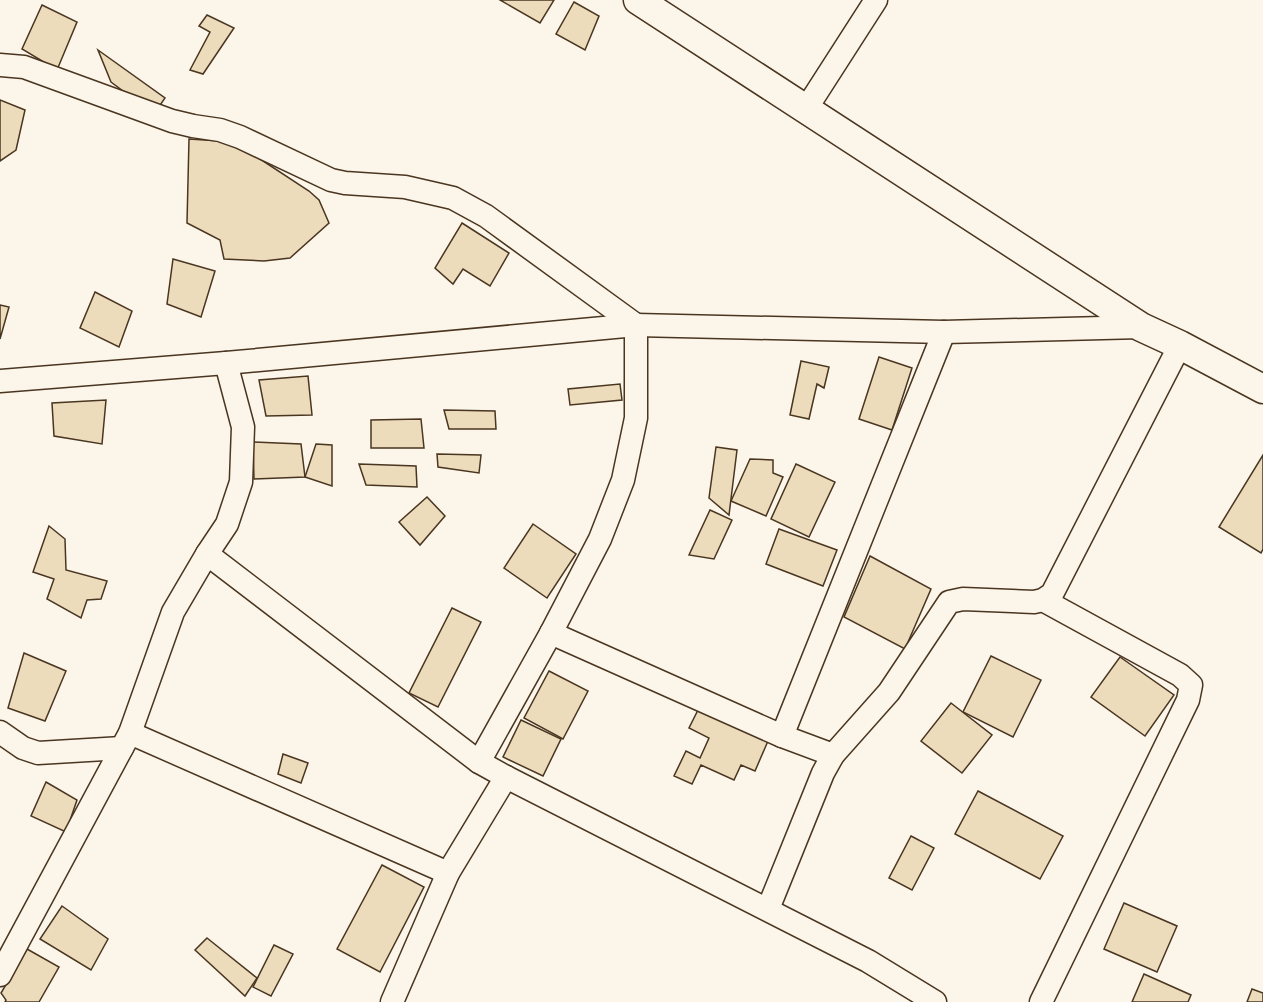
<svg xmlns="http://www.w3.org/2000/svg" width="1263" height="1002" viewBox="0 0 1263 1002" font-family="'Fira Sans Condensed',sans-serif">
<style>
.building{fill:#ecdcbc;stroke:#4a3520;stroke-width:1.5}
.lines{fill:none;stroke-linecap:round;stroke-linejoin:round}
.minor-casing{stroke:#4a3520;stroke-width:25}
.tertiary-casing{stroke:#4a3520;stroke-width:31}
.minor{stroke:#fbf6e9;stroke-width:22}
.tertiary{stroke:#fbf6e9;stroke-width:28}
</style>
<rect width="100%" height="100%" fill="#fbf6e9"/>
<!-- building -->
<g class="building">
<polygon points="500,0 554,0 540,23"/>
<polygon points="574,2 599,16 585,50 556,34"/>
<polygon points="42,5 77,22 57,70 22,49"/>
<polygon points="207,15 234,28 203,74 190,70 210,32 199,26"/>
<polygon points="98,50 165,98 154,114 111,82"/>
<polygon points="0,100 25,110 16,150 0,161"/>
<polygon points="189,139 220,141 254,155 309,191 319,200 329,223 290,258 264,261 224,259 220,240 187,223"/>
<polygon points="462,223 509,253 490,286 463,269 453,284 435,268"/>
<polygon points="173,259 215,271 201,317 167,304"/>
<polygon points="95,292 132,311 119,347 80,328"/>
<polygon points="0,305 9,307 0,339"/>
<polygon points="879,357 912,368 892,430 859,419"/>
<polygon points="801,361 829,367 824,388 817,384 809,419 790,415"/>
<polygon points="308,376 312,415 266,416 259,380"/>
<polygon points="620,384 622,400 570,405 568,389"/>
<polygon points="106,400 102,444 54,436 52,403"/>
<polygon points="444,410 495,411 496,429 449,429"/>
<polygon points="421,419 424,448 371,448 371,420"/>
<polygon points="253,442 301,444 305,477 254,479"/>
<polygon points="316,444 332,445 332,486 305,477"/>
<polygon points="716,447 737,450 729,515 709,498"/>
<polygon points="437,454 481,455 479,473 438,467"/>
<polygon points="1263,455 1263,549 1261,553 1219,527"/>
<polygon points="750,459 773,460 773,473 783,477 766,516 731,501"/>
<polygon points="359,464 416,466 417,487 366,485"/>
<polygon points="796,464 835,482 809,537 771,519"/>
<polygon points="427,497 445,516 420,545 399,522"/>
<polygon points="710,510 732,520 714,559 689,555"/>
<polygon points="533,524 576,554 547,598 504,568"/>
<polygon points="49,526 65,539 66,570 107,581 101,599 87,600 81,618 47,599 54,579 33,572"/>
<polygon points="779,529 837,550 823,586 766,564"/>
<polygon points="870,556 931,589 905,649 844,617"/>
<polygon points="452,608 481,622 438,707 409,693"/>
<polygon points="24,653 66,671 45,721 8,708"/>
<polygon points="991,656 1041,680 1013,737 963,712"/>
<polygon points="1120,657 1174,695 1145,736 1091,697"/>
<polygon points="549,671 588,691 563,739 524,718"/>
<polygon points="951,703 992,735 962,773 921,741"/>
<polygon points="698,710 768,741 755,771 741,765 734,780 701,765 692,784 674,776 686,751 700,758 709,738 689,728"/>
<polygon points="521,720 561,739 543,776 503,757"/>
<polygon points="283,754 308,763 301,783 278,774"/>
<polygon points="46,782 77,800 66,832 31,816"/>
<polygon points="978,791 1063,836 1040,879 955,834"/>
<polygon points="911,836 934,848 912,890 889,878"/>
<polygon points="382,865 424,887 380,972 337,949"/>
<polygon points="1124,903 1177,926 1157,972 1104,949"/>
<polygon points="62,906 108,939 91,970 40,939"/>
<polygon points="207,938 257,978 245,996 195,950"/>
<polygon points="274,945 293,954 271,996 253,987"/>
<polygon points="27,949 59,967 39,1002 5,1002 6,1000 1,993"/>
<polygon points="1144,974 1191,995 1188,1002 1132,1002"/>
<polygon points="1252,989 1263,993 1263,1002 1247,1002"/>
</g>
<g class="lines">
<defs>
<g id="minor">
<polyline points="0,65 24,67 172,121 193,126 220,130 240,137 331,180 345,183 405,187 453,198 486,216 636,325 636,418 623,480 600,539 551,633 479,762"/>
<polyline points="806,109 876,0"/>
<polyline points="0,381 226,363 636,325 944,332 1141,327"/>
<polyline points="207,554 479,762 506,777 868,961 935,1002"/>
<polyline points="551,633 782,736 833,755"/>
<polyline points="0,732 23,748 38,753 122,748"/>
<polyline points="130,733 448,873"/>
<polyline points="782,736 944,332"/>
<polyline points="768,909 823,773 833,755 889,692 949,602 963,599 1034,602 1043,600 1052,594 1180,345"/>
<polyline points="0,975 130,733 173,612 207,554 227,524 241,482 243,427 226,363"/>
<polyline points="392,1002 448,873 506,777"/>
<polyline points="1041,1002 1188,700 1191,685 1180,675 1043,600"/>
</g>
<polyline id="tertiary" points="638,0 1141,327 1180,345 1263,389"/>
</defs>
<!-- minor casing -->
<use href="#minor" class="minor-casing"/>
<!-- tertiary casing -->
<use href="#tertiary" class="tertiary-casing"/>
<!-- minor -->
<use href="#minor" class="minor"/>
<!-- tertiary -->
<use href="#tertiary" class="tertiary"/>
</g>
</svg>
